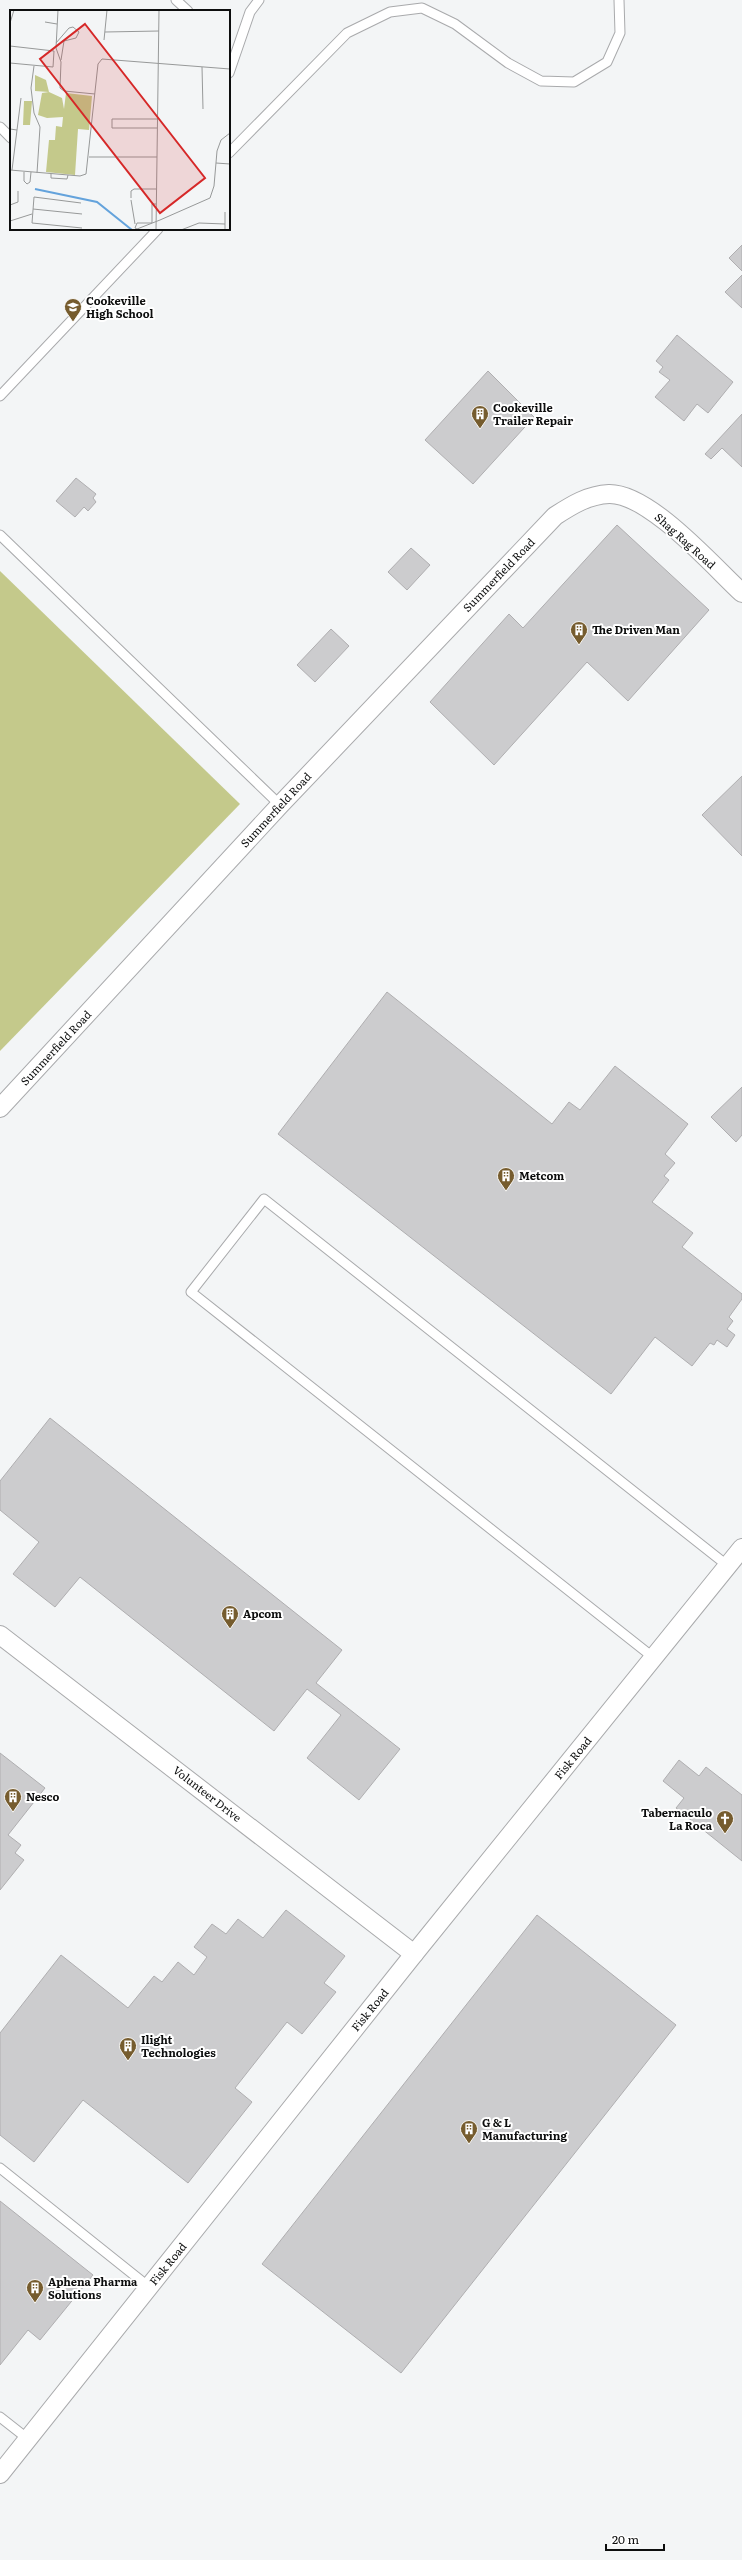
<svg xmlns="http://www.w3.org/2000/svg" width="742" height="2560" viewBox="0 0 742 2560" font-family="Literata,serif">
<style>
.green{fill:#c4c98b}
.building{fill:#ccccce;stroke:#afaeb0}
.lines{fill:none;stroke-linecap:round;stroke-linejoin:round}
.lane-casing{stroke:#a9aaac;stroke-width:11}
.street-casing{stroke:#a9aaac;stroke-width:20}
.lane{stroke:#fff;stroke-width:9}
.street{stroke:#fff;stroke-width:18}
.labels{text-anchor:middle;stroke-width:4;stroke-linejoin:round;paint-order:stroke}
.poi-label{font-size:11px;font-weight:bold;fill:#0d0e0e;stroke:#fff;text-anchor:start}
.street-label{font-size:11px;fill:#0d0e0e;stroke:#fff}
.inset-river{fill:none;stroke:#64a3dc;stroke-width:2}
.inset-road{fill:none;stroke:#979999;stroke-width:1}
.view{fill:#d62828;fill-opacity:0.15;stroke:#d62828;stroke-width:2}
.inset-edge{fill:none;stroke:#0d0e0e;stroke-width:2}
</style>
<rect width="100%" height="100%" fill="#f3f5f6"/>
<!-- green -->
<polygon class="green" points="0,571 240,804 0,1051"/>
<!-- building -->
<g class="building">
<polygon points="742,245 742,271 729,258"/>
<polygon points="742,275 742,308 725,292"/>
<polygon points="677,335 733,382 708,413 697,404 684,421 655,397 670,380 659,372 663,367 656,361"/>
<polygon points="488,371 534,417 473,484 425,440"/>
<polygon points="742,414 742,467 722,448 711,459 705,454"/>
<polygon points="76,478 96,494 93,498 96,502 88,511 84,507 75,517 56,501"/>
<polygon points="617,525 709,610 628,701 587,662 494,765 430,702 509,614 523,628"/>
<polygon points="411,548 430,565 407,590 388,572"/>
<polygon points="331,629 349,646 315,682 297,665"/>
<polygon points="742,776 742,856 702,815"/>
<polygon points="387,992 552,1124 569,1102 580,1110 615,1066 688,1124 665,1154 675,1163 664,1176 669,1180 652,1202 693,1233 682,1247 742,1294 742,1299 729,1317 733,1321 727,1329 735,1335 727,1347 717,1340 714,1345 710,1343 692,1366 655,1337 611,1394 278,1134"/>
<polygon points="742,1087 742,1135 736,1142 711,1117"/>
<polygon points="50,1418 342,1650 316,1683 400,1749 359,1800 307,1758 341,1715 307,1689 274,1731 80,1577 55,1607 13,1574 39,1542 0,1510 0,1481"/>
<polygon points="0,1753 45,1788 8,1835 21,1845 15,1853 24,1860 0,1890"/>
<polygon points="679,1760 699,1776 706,1767 742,1795 742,1861 676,1808 684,1798 663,1781"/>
<polygon points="286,1910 345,1956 324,1983 336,1992 302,2034 287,2022 235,2088 252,2102 188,2183 83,2100 34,2162 0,2135 0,2033 61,1955 128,2008 154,1976 162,1982 178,1962 194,1975 207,1957 194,1947 212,1924 226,1934 238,1919 263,1938"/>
<polygon points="537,1915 676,2025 401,2373 262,2264"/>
<polygon points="0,2201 93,2275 40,2340 28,2330 0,2365"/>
</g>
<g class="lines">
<defs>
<g id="lane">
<polyline points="176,0 188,11"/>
<polyline points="229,73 250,12 259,0"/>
<polyline points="0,127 11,138"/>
<polyline points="229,153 347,33 390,12 422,8 455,24 508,63 541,81 574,82 607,62 620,33 619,0"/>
<polyline points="0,396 158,229"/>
<polyline points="0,535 280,805"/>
<polyline points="654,1658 191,1292 264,1199 728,1566"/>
<polyline points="0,2168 149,2287"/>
<polyline points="0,2417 28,2439"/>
</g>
<g id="street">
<path d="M0 1108 280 805 555 516C572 505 588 495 609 494 649 493 713 566 742 593"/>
<polyline points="0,1635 414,1954"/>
<polyline points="0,2474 414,1954 742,1548"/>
</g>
</defs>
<!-- lane casing -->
<use href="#lane" class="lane-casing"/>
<!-- street casing -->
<use href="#street" class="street-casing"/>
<!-- lane -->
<use href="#lane" class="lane"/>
<!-- street -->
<use href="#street" class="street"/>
</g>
<!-- icons -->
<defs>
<symbol id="school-pin" viewBox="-11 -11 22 30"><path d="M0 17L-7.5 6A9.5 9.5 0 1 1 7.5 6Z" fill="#765c2e" stroke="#fff"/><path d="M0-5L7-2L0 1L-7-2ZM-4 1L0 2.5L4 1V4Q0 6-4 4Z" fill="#fff"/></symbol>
<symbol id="building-pin" viewBox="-11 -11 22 30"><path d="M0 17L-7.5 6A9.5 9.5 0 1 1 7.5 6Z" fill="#765c2e" stroke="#fff"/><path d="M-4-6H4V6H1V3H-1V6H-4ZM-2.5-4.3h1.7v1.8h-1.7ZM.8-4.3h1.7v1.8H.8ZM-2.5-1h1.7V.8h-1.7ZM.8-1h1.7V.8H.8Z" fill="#fff"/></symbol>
<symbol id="church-pin" viewBox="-11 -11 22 30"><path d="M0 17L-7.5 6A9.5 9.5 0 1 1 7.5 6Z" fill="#765c2e" stroke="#fff"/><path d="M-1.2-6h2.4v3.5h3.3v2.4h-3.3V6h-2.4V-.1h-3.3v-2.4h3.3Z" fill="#fff"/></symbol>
</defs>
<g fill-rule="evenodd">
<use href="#school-pin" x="63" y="297" width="20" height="27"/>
<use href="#building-pin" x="470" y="404" width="20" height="27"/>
<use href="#building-pin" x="569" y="620" width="20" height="27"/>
<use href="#building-pin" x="496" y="1166" width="20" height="27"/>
<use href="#building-pin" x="220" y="1604" width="20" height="27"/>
<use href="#building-pin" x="3" y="1787" width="20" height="27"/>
<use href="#church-pin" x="715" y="1809" width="20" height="27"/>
<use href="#building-pin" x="118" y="2036" width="20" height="27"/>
<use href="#building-pin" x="459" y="2119" width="20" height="27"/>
<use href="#building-pin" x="25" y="2278" width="20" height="27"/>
</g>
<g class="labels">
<!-- poi labels -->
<g class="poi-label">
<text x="86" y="305">Cookeville<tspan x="86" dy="13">High School</tspan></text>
<text x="493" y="412">Cookeville<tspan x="493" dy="13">Trailer Repair</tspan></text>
<text x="592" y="634">The Driven Man</text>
<text x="519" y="1180">Metcom</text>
<text x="243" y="1618">Apcom</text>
<text x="26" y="1801">Nesco</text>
<text x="712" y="1817" text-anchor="end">Tabernaculo<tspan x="712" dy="13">La Roca</tspan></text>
<text x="141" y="2044">Ilight<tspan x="141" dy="13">Technologies</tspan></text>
<text x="482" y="2127">G &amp; L<tspan x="482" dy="13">Manufacturing</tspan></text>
<text x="48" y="2286">Aphena Pharma<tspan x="48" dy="13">Solutions</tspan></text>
</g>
<!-- street labels -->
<g class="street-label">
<text transform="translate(685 541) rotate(42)" y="4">Shag Rag Road</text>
<text transform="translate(499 575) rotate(-46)" y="4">Summerfield Road</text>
<text transform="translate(276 810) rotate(-47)" y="4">Summerfield Road</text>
<text transform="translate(56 1048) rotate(-47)" y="4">Summerfield Road</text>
<text transform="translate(573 1758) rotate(-51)" y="4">Fisk Road</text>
<text transform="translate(207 1794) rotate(38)" y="4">Volunteer Drive</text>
<text transform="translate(370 2010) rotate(-51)" y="4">Fisk Road</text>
<text transform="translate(168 2264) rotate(-51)" y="4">Fisk Road</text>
</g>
</g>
<!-- overview -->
<g transform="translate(10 10)">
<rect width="220" height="220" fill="#f3f5f6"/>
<path d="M25 65 36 70 39 82 52 88 54 99 56 83 82 86 79 120 68 119 65 165 36 162 39 130H45L46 116 52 117 53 107 37 108 28 105 32 83 39 82 25 81ZM14 91H22L20 115H13Z" fill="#c4c98b"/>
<path class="inset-river" d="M25 179 87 192 122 220"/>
<path class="inset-road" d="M48 0 46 38 51 52 50 78 54 81 85 84M35 12 47 14M0 13 4 0M95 22 149 21M94 30 97 0M46 33 59 18 63 17 69 22 66 28 54 31 51 50M0 36 44 41 43 57 0 53M24 56 21 78 24 103 30 117 27 163M192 57 193 99M220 59V73M147 118H102V109H147M0 119 7 120 2 160M7 120 11 88M79 147H147M206 153 220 154M0 160 70 166 76 164 88 54 92 49 220 59M14 162V171L17 174 20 172 21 162M41 164V168L57 169 58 165M121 188V181L124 179H146M121 190 125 214M71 193 24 187 22 213 72 218M146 194H142V213H127L125 218 127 219 150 210 200 188 204 176 207 141 211 130 220 123M0 195 8 192V181M23 199 72 204M215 202V220M0 211 22 204M146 220 149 0M171 220 189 213 215 214"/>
<path class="view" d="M75 14 195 168 150 203 30 49Z"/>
<rect width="220" height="220" class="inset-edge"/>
</g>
<!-- scale -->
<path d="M606 2544v6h58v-6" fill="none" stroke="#0d0e0e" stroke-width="2"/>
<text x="612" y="2544" font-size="12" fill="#0d0e0e" stroke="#ffffff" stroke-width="3" paint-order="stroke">20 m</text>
</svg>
